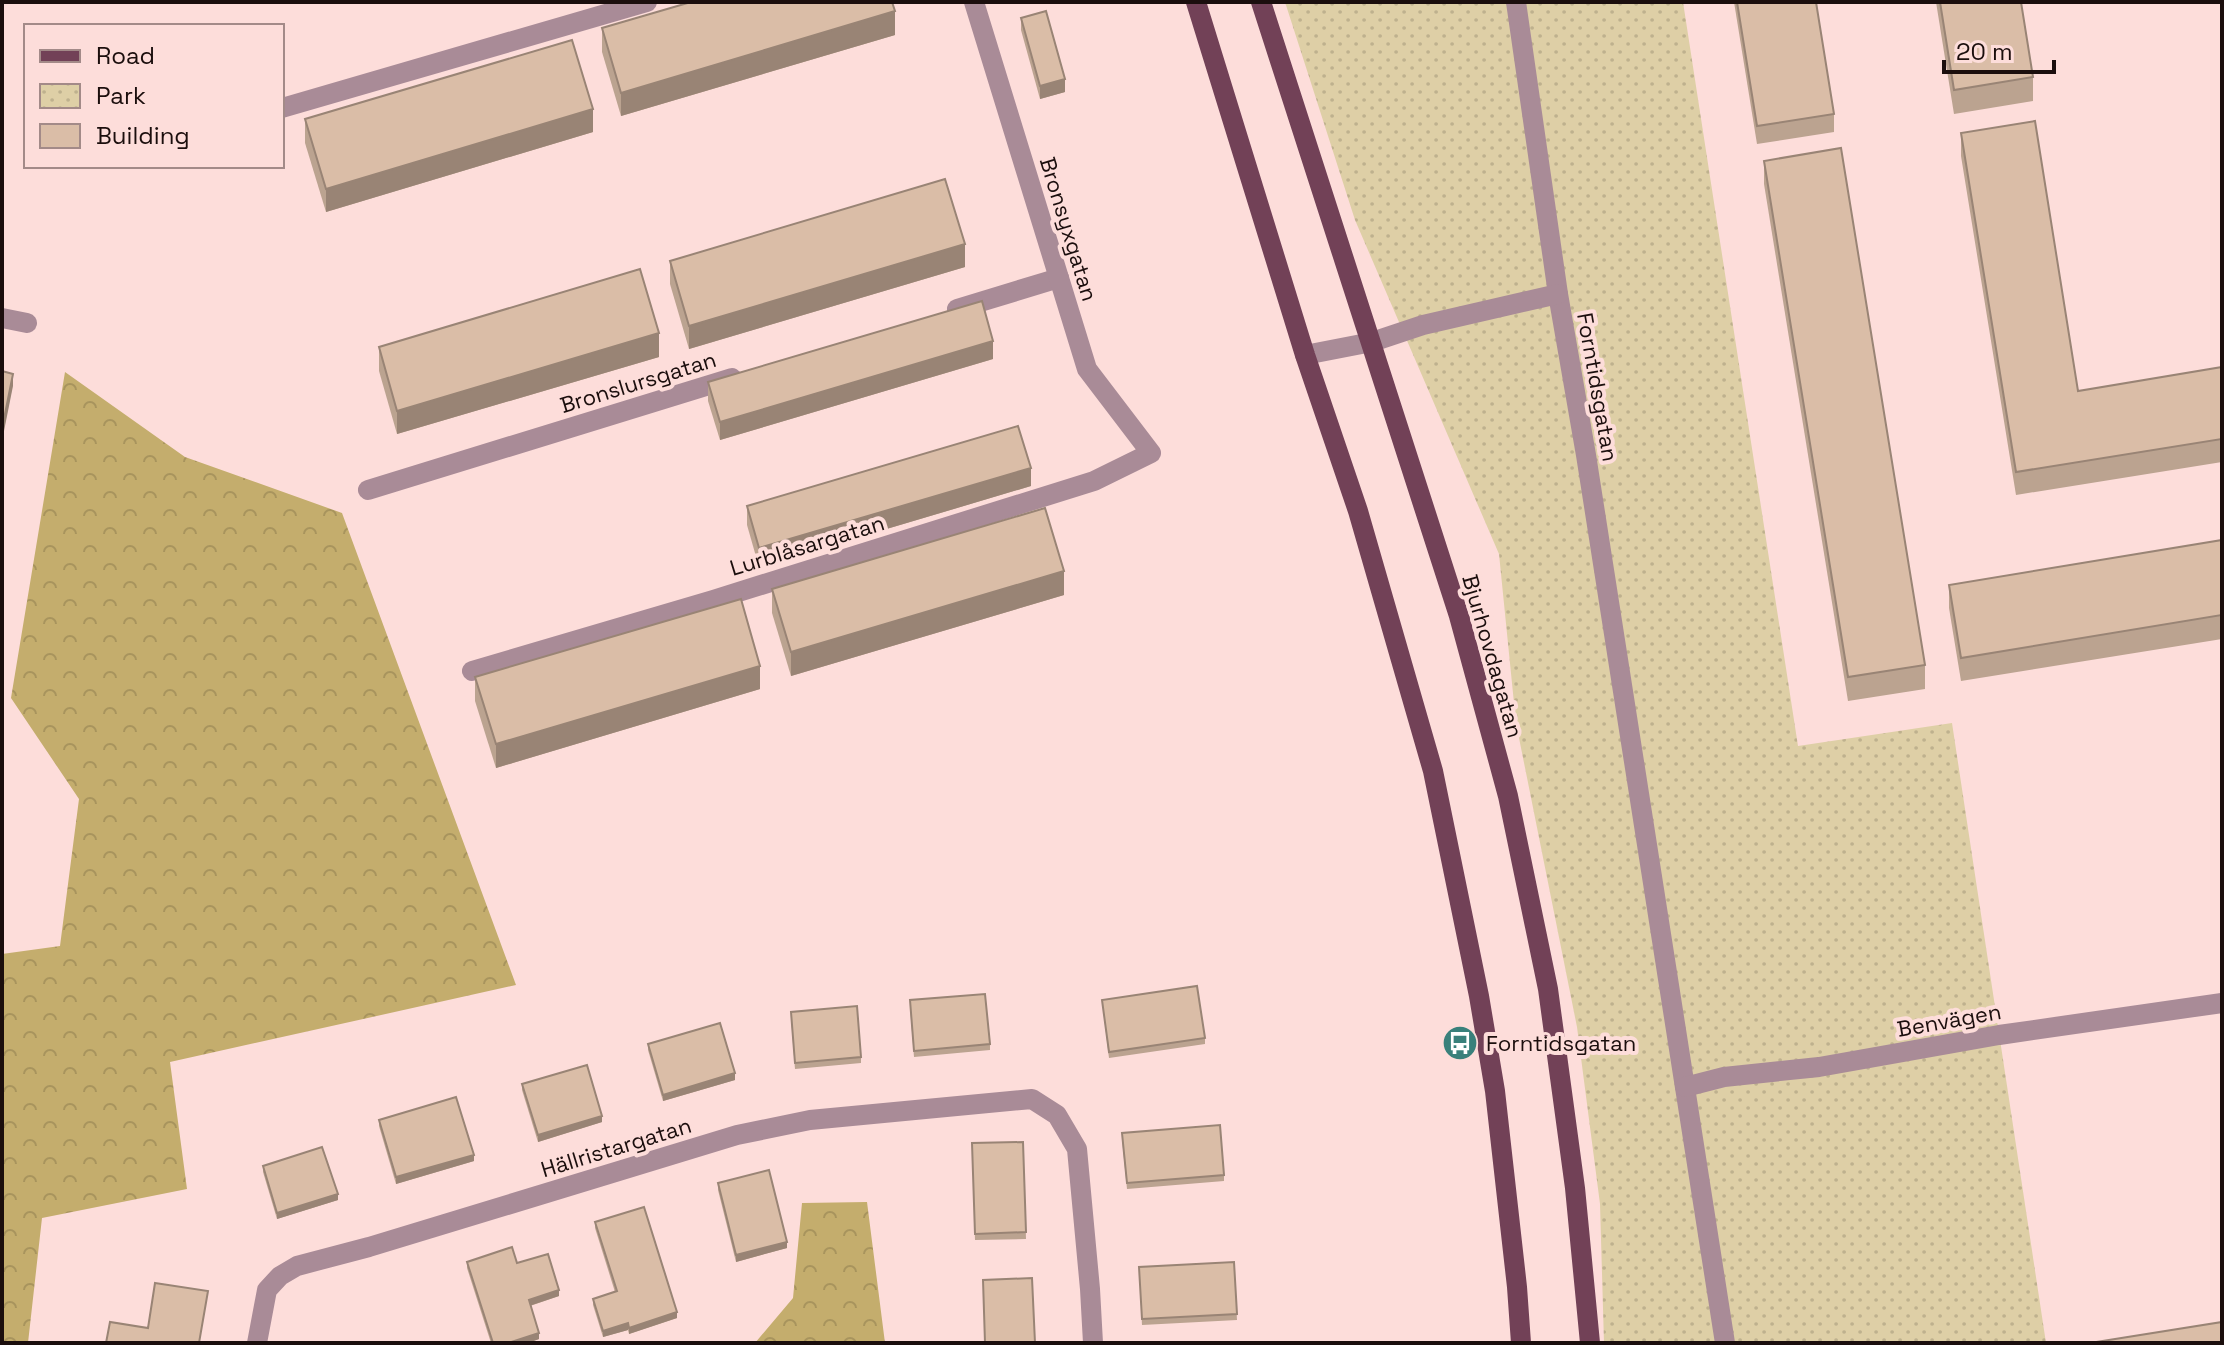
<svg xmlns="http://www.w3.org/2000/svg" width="2224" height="1345" viewBox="0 0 2224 1345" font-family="'Space Grotesk',sans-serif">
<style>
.forest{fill:url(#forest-crowns)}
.park{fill:url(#park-dots)}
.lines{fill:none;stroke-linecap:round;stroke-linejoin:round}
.minor{stroke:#a98b97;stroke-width:20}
.major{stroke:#724157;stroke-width:20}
.wall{fill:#bba390}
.shaded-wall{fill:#998475}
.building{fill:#dabda7;stroke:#998475;stroke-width:2}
.labels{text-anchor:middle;stroke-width:8;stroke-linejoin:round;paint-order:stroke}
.street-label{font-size:22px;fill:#1b0e0d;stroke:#fdddda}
.poi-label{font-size:22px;fill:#1b0e0d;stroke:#fdddda;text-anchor:start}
</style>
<defs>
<pattern id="forest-crowns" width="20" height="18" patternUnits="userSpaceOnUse" patternTransform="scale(2)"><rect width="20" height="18" fill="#c4ad6d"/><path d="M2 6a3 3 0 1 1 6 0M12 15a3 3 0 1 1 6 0" fill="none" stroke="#a8945d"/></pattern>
<pattern id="park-dots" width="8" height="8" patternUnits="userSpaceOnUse" patternTransform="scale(2)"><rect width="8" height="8" fill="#decfa6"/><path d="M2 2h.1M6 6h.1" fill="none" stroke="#beb18e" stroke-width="1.8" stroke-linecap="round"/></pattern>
</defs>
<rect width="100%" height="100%" fill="#fdddda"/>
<!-- forest -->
<g class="forest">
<polygon points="65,372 185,457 342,513 516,985 170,1062 187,1189 42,1218 28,1343 2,1343 2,954 60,946 79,799 11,698"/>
<polygon points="867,1202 885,1343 755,1343 793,1298 802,1203"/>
</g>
<!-- park -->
<polygon class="park" points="1285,2 1683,2 1798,746 1952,723 2046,1343 1604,1343 1600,1204 1577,1027 1516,723 1499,554 1355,220"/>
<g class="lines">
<!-- minor -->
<g class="minor">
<polyline points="1516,2 1558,294 1586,455 1725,1343"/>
<polyline points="282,108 647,2"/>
<polyline points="957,309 1059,278"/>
<polyline points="2,318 27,323"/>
<polyline points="1305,355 1372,342 1423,325 1558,294"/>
<polyline points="368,490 732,378"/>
<polyline points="472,671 713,600 1094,481 1151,453 1087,369 974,2"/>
<polyline points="1685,1087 1724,1077 1819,1067 1999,1035 2222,1003"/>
<polyline points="257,1343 267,1290 280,1276 297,1266 369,1247 737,1135 810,1120 1032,1099 1057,1115 1077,1149 1090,1289 1093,1343"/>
</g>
<!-- major -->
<g class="major">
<polyline points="1196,2 1305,355 1358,511 1433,771 1479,996 1495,1091 1517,1287 1521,1343"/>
<polyline points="1261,2 1459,616 1508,796 1548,989 1575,1188 1590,1343"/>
</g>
</g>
<!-- wall -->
<g class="wall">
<polygon points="1734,2 1816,2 1834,114 1834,132 1757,144"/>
<polygon points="1936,2 2021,2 2033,77 2033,101 1954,114"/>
<polygon points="1021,18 1065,92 1040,99 1021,30"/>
<polygon points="602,28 895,35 621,116 602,52"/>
<polygon points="305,119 593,132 326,212 305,143"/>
<polygon points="1961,133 2078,391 2222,367 2222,462 2016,495 1961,156"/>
<polygon points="1764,161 1925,665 1925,689 1848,701 1764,184"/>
<polygon points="670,261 965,267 689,349 670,284"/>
<polygon points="379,347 659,357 397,434 379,371"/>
<polygon points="993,359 720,440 708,401 708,382"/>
<polygon points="1031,486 759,567 747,525 747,506"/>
<polygon points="2222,540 2222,639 1961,681 1949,608 1949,585"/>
<polygon points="772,589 1064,595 791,676 772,613"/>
<polygon points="475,677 760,689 496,768 475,701"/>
<polygon points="1102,1000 1205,1038 1205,1044 1109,1058"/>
<polygon points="910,1007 990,1044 990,1050 914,1057"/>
<polygon points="791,1018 861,1057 861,1063 795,1069"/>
<polygon points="648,1044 735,1080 663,1101 648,1050"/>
<polygon points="522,1084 602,1122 538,1142 522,1090"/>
<polygon points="379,1120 474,1161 396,1184 379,1126"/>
<polygon points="1122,1139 1224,1175 1224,1181 1127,1189"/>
<polygon points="1023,1142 1026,1239 975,1240 972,1143"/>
<polygon points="263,1166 338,1200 277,1219 263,1172"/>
<polygon points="718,1183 787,1248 736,1262 718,1190"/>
<polygon points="595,1222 677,1318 629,1334 628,1330 603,1337 593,1305 593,1299 615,1292 595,1228"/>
<polygon points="467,1262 517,1263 559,1296 530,1306 539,1339 528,1343 491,1343 467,1268"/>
<polygon points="1234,1262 1237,1320 1142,1325 1139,1267"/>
</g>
<!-- shaded-wall -->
<g class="shaded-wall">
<polygon points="895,11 895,35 621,116 621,93"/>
<polygon points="1065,79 1065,92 1040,99 1040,86"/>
<polygon points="593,109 593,132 326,212 326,189"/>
<polygon points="965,244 965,267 689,349 689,326"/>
<polygon points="659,333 659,357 397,434 397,411"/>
<polygon points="993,341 993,359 720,440 720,422"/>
<polygon points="13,374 13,386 2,441 2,429"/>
<polygon points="1031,468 1031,486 759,567 759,548"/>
<polygon points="1064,571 1064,595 791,676 791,652"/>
<polygon points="760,666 760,689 496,768 496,744"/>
<polygon points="735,1073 735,1080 663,1101 663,1095"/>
<polygon points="602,1116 602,1122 538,1142 538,1135"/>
<polygon points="474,1155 474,1161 396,1184 396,1177"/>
<polygon points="338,1194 338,1200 277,1219 277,1213"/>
<polygon points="787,1242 787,1248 736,1262 736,1255"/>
<polygon points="559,1290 559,1296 529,1306 529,1300"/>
<polygon points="677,1312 677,1318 629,1334 629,1328"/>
<polygon points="628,1323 628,1330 603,1337 603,1331"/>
<polygon points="539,1333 539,1339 528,1343 508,1343"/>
</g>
<!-- building -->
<g class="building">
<polygon points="691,2 892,2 895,11 621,93 602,28"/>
<polygon points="1737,2 1816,2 1834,114 1757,126"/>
<polygon points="1940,2 2021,2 2033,77 1954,90"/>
<polygon points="1046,11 1065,79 1040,86 1021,18"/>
<polygon points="572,40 593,109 326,189 305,119"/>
<polygon points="2035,121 2078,391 2222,367 2222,439 2016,472 1961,133"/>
<polygon points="1841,148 1925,665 1848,677 1764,161"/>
<polygon points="945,179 965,244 689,326 670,261"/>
<polygon points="640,269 659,333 397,411 379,347"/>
<polygon points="982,301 993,341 720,422 708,382"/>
<polygon points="2,371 13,374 2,429"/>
<polygon points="1018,426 1031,468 759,548 747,506"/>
<polygon points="1045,508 1064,571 791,652 772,589"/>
<polygon points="2222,540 2222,615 1961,658 1949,585"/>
<polygon points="741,599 760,666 496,744 475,677"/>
<polygon points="1197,986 1205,1038 1109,1052 1102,1000"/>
<polygon points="985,994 990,1044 914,1051 910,1000"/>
<polygon points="857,1006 861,1057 795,1063 791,1012"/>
<polygon points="720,1023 735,1073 663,1095 648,1044"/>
<polygon points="587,1065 602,1116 538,1135 522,1084"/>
<polygon points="456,1097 474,1155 396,1177 379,1120"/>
<polygon points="1220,1125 1224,1175 1127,1183 1122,1133"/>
<polygon points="1023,1142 1026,1232 975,1234 972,1143"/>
<polygon points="322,1147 338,1194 277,1213 263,1166"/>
<polygon points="769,1170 787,1242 736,1255 718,1183"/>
<polygon points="644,1207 677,1312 629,1328 628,1323 603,1331 593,1299 617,1291 595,1222"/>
<polygon points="512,1247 517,1263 548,1254 559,1290 529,1300 539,1333 508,1343 493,1343 467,1262"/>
<polygon points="1234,1262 1237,1314 1142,1319 1139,1267"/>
<polygon points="1032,1278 1035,1343 985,1343 983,1280"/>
<polygon points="155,1283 208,1291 199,1343 106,1343 110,1322 148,1328"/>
<polygon points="2222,1322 2222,1343 2090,1343"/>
</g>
<!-- icons -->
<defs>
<symbol id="bus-disc" viewBox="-11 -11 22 22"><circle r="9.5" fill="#39807b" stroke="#fdddda"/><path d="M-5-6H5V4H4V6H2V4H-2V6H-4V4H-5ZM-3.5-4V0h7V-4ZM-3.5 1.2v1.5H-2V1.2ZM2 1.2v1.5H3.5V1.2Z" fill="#fff"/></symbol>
</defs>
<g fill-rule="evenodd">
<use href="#bus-disc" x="1440" y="1023" width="40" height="40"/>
</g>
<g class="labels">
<!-- street labels -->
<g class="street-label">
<text transform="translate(1069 229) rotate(73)" y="8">Bronsyxgatan</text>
<text transform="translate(638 382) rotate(-17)" y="8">Bronslursgatan</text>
<text transform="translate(1598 387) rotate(80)" y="8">Forntidsgatan</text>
<text transform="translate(807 545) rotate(-17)" y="8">Lurblåsargatan</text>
<text transform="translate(1493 656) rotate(74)" y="8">Bjurhovdagatan</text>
<text transform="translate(1949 1020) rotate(-10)" y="8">Benvägen</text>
<text transform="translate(616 1147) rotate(-17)" y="8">Hällristargatan</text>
</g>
<!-- poi labels -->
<g class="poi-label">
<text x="1486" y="1051">Forntidsgatan</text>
</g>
</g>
<!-- border -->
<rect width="2224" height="1345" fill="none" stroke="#1b0e0d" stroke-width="8"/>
<!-- legend -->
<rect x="24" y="24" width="260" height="144" fill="#fdddda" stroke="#a38a88" stroke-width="2"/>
<rect x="40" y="50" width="40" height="12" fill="#724157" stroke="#a38a88" stroke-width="2"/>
<text x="96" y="64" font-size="24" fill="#1b0e0d">Road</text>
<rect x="40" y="84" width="40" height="24" fill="url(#park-dots)" stroke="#a38a88" stroke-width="2"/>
<text x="96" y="104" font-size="24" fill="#1b0e0d">Park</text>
<rect x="40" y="124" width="40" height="24" fill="#dabda7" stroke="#a38a88" stroke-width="2"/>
<text x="96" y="144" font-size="24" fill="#1b0e0d">Building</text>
<!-- scale -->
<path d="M1944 60v12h110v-12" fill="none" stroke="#1b0e0d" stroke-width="4"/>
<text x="1956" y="60" font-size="24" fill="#1b0e0d" stroke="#fdddda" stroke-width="6" paint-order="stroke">20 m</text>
</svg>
